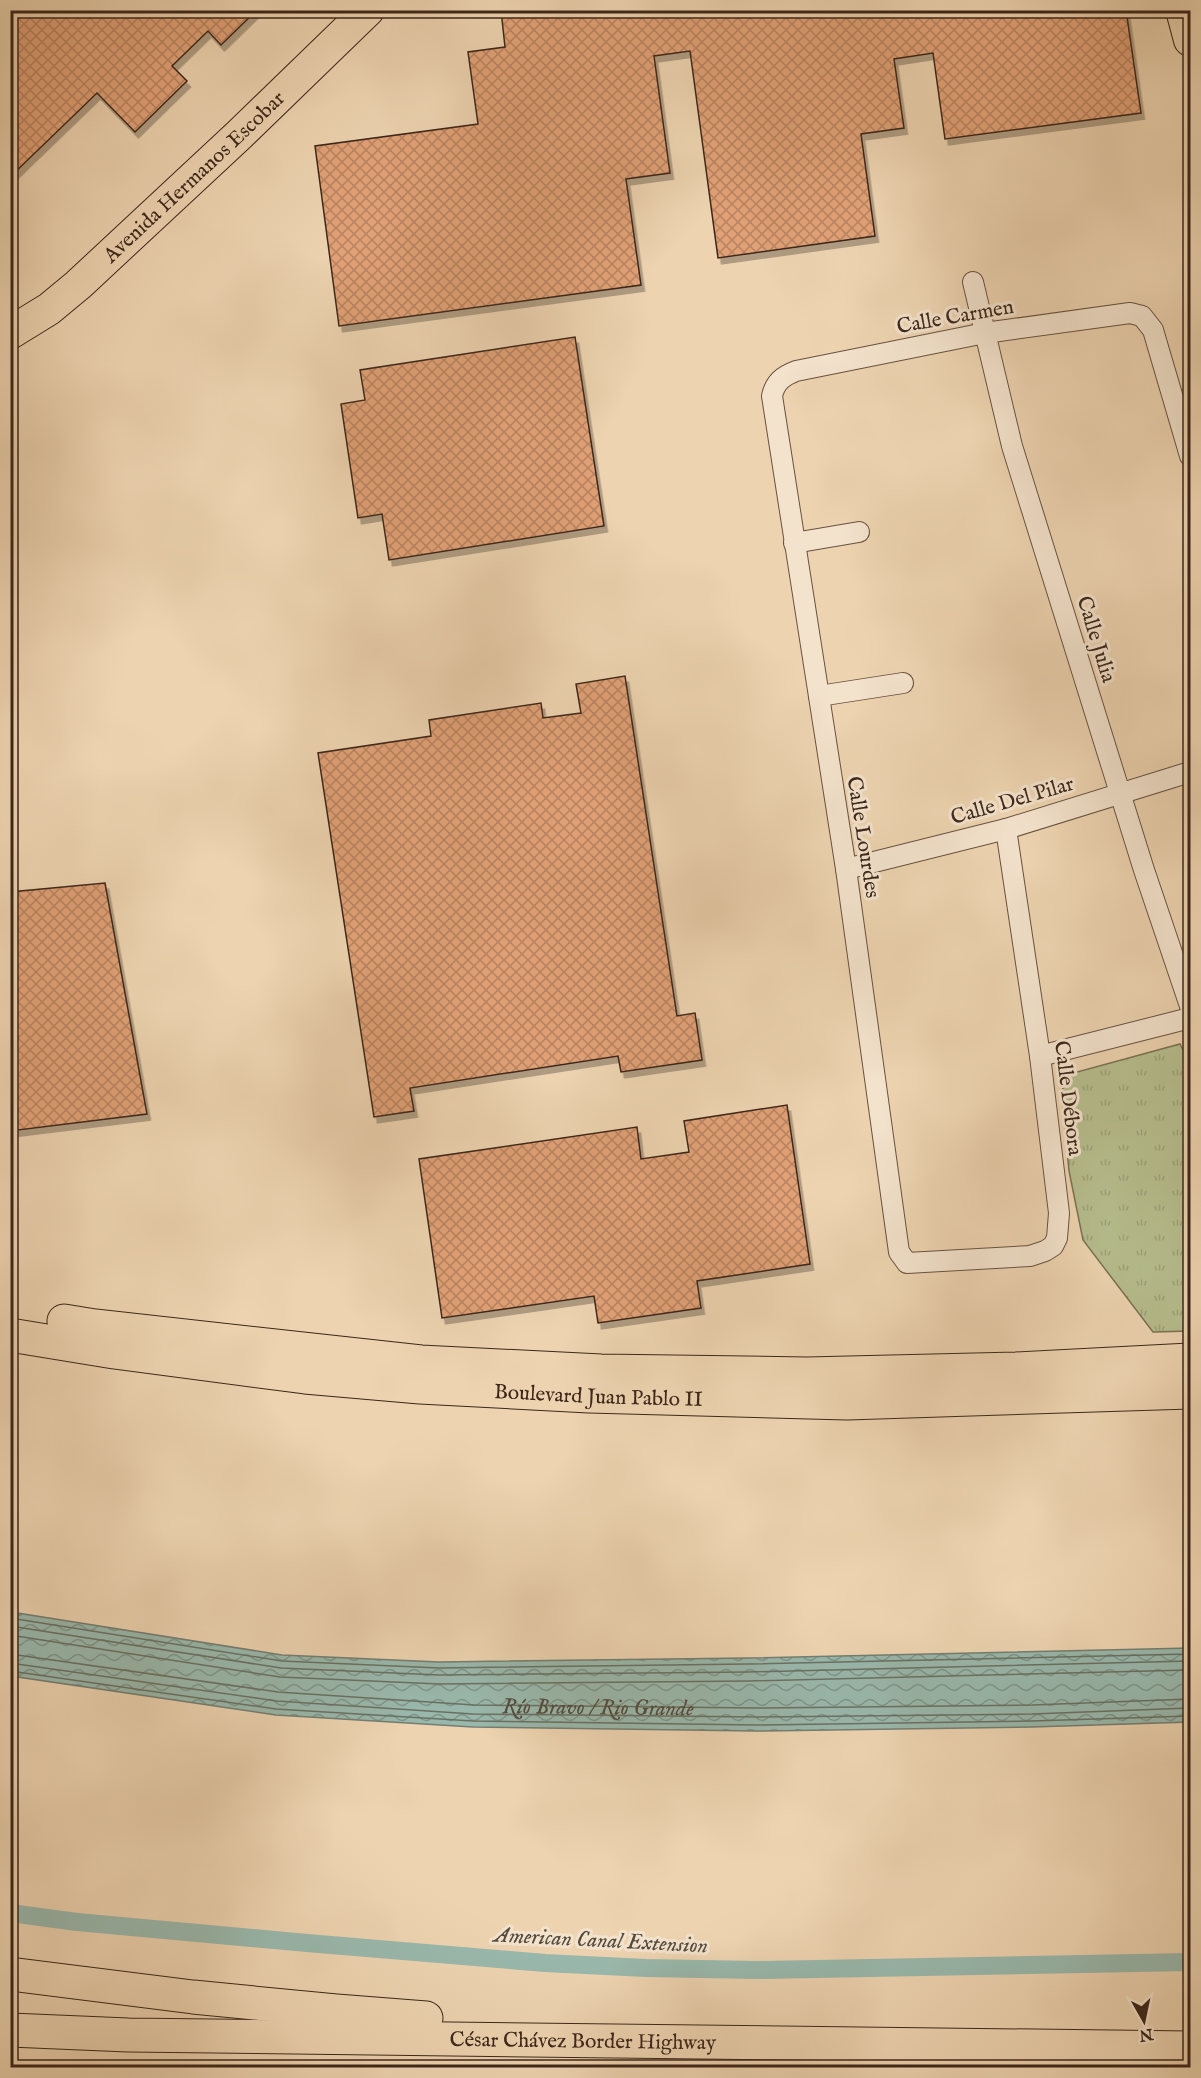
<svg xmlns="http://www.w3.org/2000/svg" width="1201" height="2078" viewBox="0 0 1201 2078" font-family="'IM FELL English',serif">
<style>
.park{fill:url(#park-tufts);stroke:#797254;stroke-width:1.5}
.water{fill:url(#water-waves);stroke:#747e72;stroke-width:1.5}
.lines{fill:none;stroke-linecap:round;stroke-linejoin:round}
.shore{stroke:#6a7063;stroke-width:1.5}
.canal{stroke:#99b8ac;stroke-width:18}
.building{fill:url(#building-cross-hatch);stroke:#3c271a;stroke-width:1.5;filter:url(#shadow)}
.street-casing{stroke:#685240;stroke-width:22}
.primary-casing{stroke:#3c271a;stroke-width:34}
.highway-casing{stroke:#3c271a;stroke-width:35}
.street{stroke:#f3e2cc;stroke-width:20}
.primary{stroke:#edd3b0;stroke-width:32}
.highway{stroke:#edd3b0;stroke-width:33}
.labels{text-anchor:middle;stroke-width:6;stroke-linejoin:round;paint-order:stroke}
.street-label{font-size:21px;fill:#3c271a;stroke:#f3e2cc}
.water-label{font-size:22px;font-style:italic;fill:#534b3e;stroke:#f3e2cc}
</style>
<defs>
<pattern id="park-tufts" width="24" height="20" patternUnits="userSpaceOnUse" patternTransform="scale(1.5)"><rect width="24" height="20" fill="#b6bd8d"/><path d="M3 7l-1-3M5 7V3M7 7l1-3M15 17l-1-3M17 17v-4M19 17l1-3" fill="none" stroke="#9da279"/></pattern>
<pattern id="water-waves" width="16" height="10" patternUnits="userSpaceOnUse" patternTransform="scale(1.5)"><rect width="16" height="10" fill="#99b8ac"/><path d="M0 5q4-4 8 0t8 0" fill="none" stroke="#7e968b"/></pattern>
<pattern id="building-cross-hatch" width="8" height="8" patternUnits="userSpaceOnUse" patternTransform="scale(1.5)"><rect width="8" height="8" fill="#e1a176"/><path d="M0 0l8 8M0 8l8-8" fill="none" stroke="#b88360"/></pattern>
<filter id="shadow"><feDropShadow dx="3.5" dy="6" stdDeviation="0" flood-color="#0004"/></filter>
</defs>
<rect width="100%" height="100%" fill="#edd3b0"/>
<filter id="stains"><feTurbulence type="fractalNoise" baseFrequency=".00333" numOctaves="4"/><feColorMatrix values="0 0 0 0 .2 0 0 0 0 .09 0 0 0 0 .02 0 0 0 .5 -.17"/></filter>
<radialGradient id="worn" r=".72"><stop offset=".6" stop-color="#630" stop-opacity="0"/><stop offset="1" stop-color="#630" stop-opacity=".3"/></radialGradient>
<!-- park -->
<polygon class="park" points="1180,1044 1190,1063 1190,1331 1153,1332 1083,1240 1069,1171 1062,1092 1066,1075"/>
<!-- water -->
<polygon class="water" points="11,1612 282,1655 439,1662 748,1658 1190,1648 1190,1722 1032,1727 756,1731 473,1727 276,1715 11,1676"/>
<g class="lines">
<!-- shore -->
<g class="shore">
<polyline points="10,1618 282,1661 439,1668 748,1664 1190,1654"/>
<polyline points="10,1626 281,1668 439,1675 748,1672 1190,1661"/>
<polyline points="10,1635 280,1677 439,1684 748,1681 1190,1670"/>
<path id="s1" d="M10 1654 278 1692 474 1705 756 1708 1032 1705 1190 1699"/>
<polyline points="10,1663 277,1701 473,1714 756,1717 1032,1714 1190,1708"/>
<polyline points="10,1671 276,1709 473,1721 756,1725 1032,1721 1190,1716"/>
</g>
<!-- canal -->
<polyline class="canal" points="10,1913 77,1922 307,1943 545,1963 646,1968 757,1970 1190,1962"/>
</g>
<!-- building -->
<g class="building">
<polygon points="10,10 257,10 221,45 208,31 172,66 187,81 135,132 97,93 10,177"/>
<polygon points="501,10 1126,10 1141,113 945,139 933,53 894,59 904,128 861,134 875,236 718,258 690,51 654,56 670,173 626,179 641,285 339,326 315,146 478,124 468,52 505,47"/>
<polygon points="575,337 604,526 389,560 382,514 358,518 341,404 365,400 360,370"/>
<polygon points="625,676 677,1016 695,1013 702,1060 621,1072 618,1056 410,1088 414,1111 374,1117 318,753 431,736 429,720 541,703 543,718 581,713 576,684"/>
<polygon points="105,883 147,1114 10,1131 10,892"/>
<polygon points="787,1105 810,1264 697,1281 701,1308 598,1323 594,1296 442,1318 419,1159 637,1127 641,1159 689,1152 684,1121"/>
</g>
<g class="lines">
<defs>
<g id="street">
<polyline points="973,282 1012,446 1144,870 1190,1006"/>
<polyline points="794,543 859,532"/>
<polyline points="819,696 903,683"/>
<path d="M1006 829 1040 1056 1059 1213 1057 1238 1053 1246 1045 1251 1030 1256 907 1263 899 1252 846 869 772 396C775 382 783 376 796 371L985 333 1130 313 1142 316 1153 330 1190 456"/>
<polyline points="846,869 1006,829 1190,772"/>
<polyline points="1040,1056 1190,1018"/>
</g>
<g id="primary">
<polyline points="1182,10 1190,40"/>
<path id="s2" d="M10 333 49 309 78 285 239 135 368 10"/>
</g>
<g id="highway">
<polyline points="64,1321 95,1326 421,1362 601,1371 807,1374 1016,1369 1190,1360"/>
<path id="s3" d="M10 1335 114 1352 305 1377 420 1387 589 1396 847 1403 1190 1392"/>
<polyline points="10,1974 193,1997 336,2011 426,2018"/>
<path id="s4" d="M10 2030 128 2035 1190 2048"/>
</g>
</defs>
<!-- street casing -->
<use href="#street" class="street-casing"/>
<!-- primary casing -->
<use href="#primary" class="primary-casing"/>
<!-- highway casing -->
<use href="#highway" class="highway-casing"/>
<!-- street -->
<use href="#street" class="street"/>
<!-- primary -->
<use href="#primary" class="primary"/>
<!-- highway -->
<use href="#highway" class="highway"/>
</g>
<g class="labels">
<!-- street labels -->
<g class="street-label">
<text dy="7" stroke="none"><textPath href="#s2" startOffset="242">Avenida Hermanos Escobar</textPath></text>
<text transform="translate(955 316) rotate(-10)" y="7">Calle Carmen</text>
<text transform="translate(1097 639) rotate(73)" y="7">Calle Julia</text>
<text transform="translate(1012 800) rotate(-16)" y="7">Calle Del Pilar</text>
<text transform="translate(864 837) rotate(81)" y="7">Calle Lourdes</text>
<text transform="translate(1069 1098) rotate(83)" y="7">Calle Débora</text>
<text dy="7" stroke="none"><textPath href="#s3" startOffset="592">Boulevard Juan Pablo II</textPath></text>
<text dy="7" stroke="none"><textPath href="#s4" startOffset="573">César Chávez Border Highway</textPath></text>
</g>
<!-- water labels -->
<g class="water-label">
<text dy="8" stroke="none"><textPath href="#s1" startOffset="591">Río Bravo / Rio Grande</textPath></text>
<text transform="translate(601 1939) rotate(3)" y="8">American Canal Extension</text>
</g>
</g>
<!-- margin -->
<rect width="1201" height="2078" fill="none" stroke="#edd3b0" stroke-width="36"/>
<rect x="12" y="12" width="1177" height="2054" fill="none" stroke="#3c271a" stroke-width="3"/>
<rect x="18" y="18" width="1165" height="2042" fill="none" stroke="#3c271a" stroke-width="1.5"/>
<!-- north arrow -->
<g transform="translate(1144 2021) rotate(171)" stroke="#f3e2cc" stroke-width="4.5" paint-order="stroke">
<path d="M0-4.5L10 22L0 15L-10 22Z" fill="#3c271a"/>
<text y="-9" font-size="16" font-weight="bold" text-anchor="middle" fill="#3c271a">N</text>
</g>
<rect width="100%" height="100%" filter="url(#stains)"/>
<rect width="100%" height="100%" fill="url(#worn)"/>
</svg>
